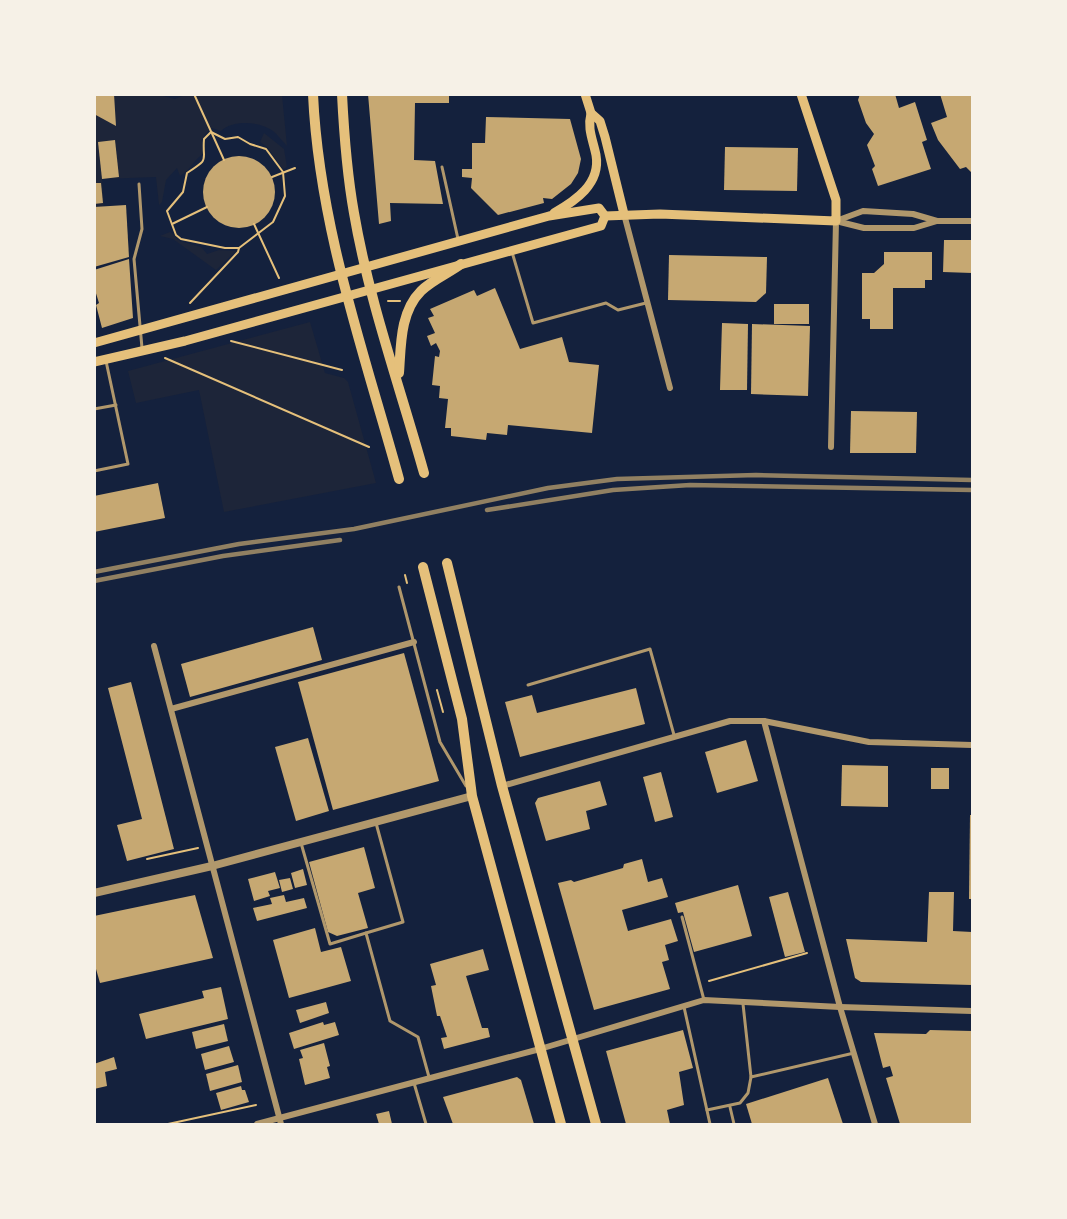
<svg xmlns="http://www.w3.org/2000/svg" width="1067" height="1219" viewBox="0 0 1067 1219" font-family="Cabin,sans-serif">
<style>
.green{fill:#1d2539}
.building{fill:#c6a872}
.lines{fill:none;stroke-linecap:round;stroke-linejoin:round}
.path{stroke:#e5c07b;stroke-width:2}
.service{stroke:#b1986c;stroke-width:3}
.minor{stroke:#b1986c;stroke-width:6}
.tertiary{stroke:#b1986c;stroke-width:8}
.secondary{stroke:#e5c07b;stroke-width:9}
.primary{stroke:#e5c07b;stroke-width:10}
.rail{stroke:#918062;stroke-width:4.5}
</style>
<rect width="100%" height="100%" fill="#14213d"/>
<!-- green -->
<g class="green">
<path d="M187 94 282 95 287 146C282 141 278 135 273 131 260 121 232 120 221 131L212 128C200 137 202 141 203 154 193 160 191 170 180 176L177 168 166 180 162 202 159 205 156 177 102 179 104 207H95V95H159L175 99Z"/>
<polygon points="264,133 284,149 287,167 283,169 267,147 260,142"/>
<polygon points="170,232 180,241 201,247 207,254 219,250 236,251 216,270 173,239 160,236"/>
<polygon points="310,322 325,373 344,378 348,382 376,483 224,512 199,390 136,403 128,371"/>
</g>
<!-- building -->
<g class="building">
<polygon points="94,94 114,94 116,126 94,114"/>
<polygon points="368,94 449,94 449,103 415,103 414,160 435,161 443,204 390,203 391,221 379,224"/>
<polygon points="860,94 895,94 899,108 915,102 927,140 922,142 931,169 878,186 872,169 875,166 867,145 874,134 866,123 858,100"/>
<polygon points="940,94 972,94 972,173 966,167 960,169 938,140 931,123 947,117"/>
<polygon points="486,117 570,119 581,159 578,173 571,184 552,199 543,198 544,203 498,215 471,188 472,178 462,177 462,169 472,169 472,143 485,143"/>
<polygon points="115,140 119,177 102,179 98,142"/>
<polygon points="725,147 798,148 797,191 724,190"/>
<circle cx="239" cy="192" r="36"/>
<polygon points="94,183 101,183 103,203 94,204"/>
<polygon points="126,205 129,257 94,267 94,207"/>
<polygon points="944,240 972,240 972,273 943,272"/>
<polygon points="884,252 932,252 932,280 925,280 925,288 893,288 893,329 870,329 870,319 862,319 862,273 874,273 884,264"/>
<polygon points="669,255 767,257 766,293 756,302 668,300"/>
<polygon points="129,259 133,318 102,328 96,305 99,303 94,287 94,270"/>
<polygon points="495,288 520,349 562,337 569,362 599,365 592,433 508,425 507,435 487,433 486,440 451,436 451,428 445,428 448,399 439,398 440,386 432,385 435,356 439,357 440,351 436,343 431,346 427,336 435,333 428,318 434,316 430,309 474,290 477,296"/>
<rect x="774" y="304" width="35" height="20"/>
<polygon points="722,323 748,324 747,390 720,390"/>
<polygon points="752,324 810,326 808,396 751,394"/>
<polygon points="851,411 917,412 916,453 850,453"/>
<polygon points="158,483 165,518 94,532 94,496"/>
<polygon points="313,627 322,660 190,697 181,664"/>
<polygon points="404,653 439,781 333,810 298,682"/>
<polygon points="131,682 174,849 127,861 117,825 142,819 108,688"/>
<polygon points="636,688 645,724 520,757 505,702 532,695 537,713"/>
<polygon points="308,738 329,811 296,821 275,747"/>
<polygon points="746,740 758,781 717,793 705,752"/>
<polygon points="842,765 888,766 888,807 841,806"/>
<rect x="931" y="768" width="18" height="21"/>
<polygon points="661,772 673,817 655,822 643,777"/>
<polygon points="600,781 607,805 586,811 590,829 546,841 535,803 538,798"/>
<polygon points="970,815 972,815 972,899 969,899"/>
<polygon points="364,847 375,888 358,893 368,928 337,936 328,932 309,862"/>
<polygon points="642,859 648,882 662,878 668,897 622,910 628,931 671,919 678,941 665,945 669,960 662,962 670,989 594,1010 558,883 571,880 574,882 623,868 624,864"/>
<polygon points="303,869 307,885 295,888 291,873"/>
<polygon points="275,872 280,888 268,891 270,896 254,901 248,879"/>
<polygon points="290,878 293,889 282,892 279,880"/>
<polygon points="738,885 752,936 694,952 683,912 678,913 675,903"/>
<polygon points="788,892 805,952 785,957 769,897"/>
<polygon points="929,892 954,892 953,931 972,932 972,985 861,982 855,978 846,939 927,942"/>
<polygon points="195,895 213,958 100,983 94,962 94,916"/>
<polygon points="284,895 286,902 304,898 307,908 257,921 253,908 272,904 270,898"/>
<polygon points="315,928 321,952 341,947 351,981 289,998 273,940"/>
<polygon points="483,949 489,970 466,976 482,1028 488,1028 490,1037 444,1049 441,1038 447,1037 440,1016 437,1016 431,986 436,985 430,964"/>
<polygon points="221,987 228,1019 146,1039 139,1014 204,998 202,991"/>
<polygon points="326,1002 329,1013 300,1023 296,1010"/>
<polygon points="323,1022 324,1025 335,1022 339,1035 294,1049 289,1033"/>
<polygon points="224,1024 228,1041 196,1049 192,1032"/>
<polygon points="683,1030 693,1068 679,1072 684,1105 667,1110 670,1124 626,1124 606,1051"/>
<polygon points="930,1030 972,1031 972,1124 900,1124 886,1078 893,1076 890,1066 883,1068 874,1033 926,1034"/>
<polygon points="324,1043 330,1066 327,1067 330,1078 305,1085 299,1059 303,1058 300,1050"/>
<polygon points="229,1046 234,1062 205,1070 201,1054"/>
<polygon points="114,1057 117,1069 105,1072 107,1086 94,1089 94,1064"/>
<polygon points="238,1065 242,1082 210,1091 206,1074"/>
<polygon points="517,1077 521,1080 534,1124 453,1124 443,1097"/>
<polygon points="828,1078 843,1124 752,1124 746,1104"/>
<polygon points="241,1086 242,1090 245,1090 249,1102 221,1110 216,1093"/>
<polygon points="389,1111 392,1124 379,1124 376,1114"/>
</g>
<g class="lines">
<!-- path -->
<g class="path">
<polyline points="194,94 224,160"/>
<path d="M211 132 225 139 238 137 250 144 266 149 283 172 285 196 273 222 239 248H225L181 239 176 235 167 211 183 192 187 173C211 157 202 163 204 139Z"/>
<polyline points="272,177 295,168"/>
<polyline points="172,224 207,207"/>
<polyline points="254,224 279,278"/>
<polyline points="388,301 400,301"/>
<polyline points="190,303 238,252 239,248"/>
<polyline points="231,341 342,370"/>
<polyline points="165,358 369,447"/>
<polyline points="405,575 407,583"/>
<polyline points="437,690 443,712"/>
<polyline points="147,859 198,848"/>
<polyline points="709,981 807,953"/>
<polyline points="168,1124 256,1105"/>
</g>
<!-- service -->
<g class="service">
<polyline points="442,167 458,239"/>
<polyline points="139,184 142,229 134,259 142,348"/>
<polyline points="512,252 533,323 606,303 618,310 646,303"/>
<polyline points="94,409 116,405"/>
<polyline points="94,471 128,464 106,361"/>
<polyline points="399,587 440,742 466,786"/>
<polyline points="528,685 650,649 674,735"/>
<polyline points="376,823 403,922 366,933 390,1021 418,1037 429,1077"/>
<polyline points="301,843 330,944 366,933"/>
<polyline points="682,917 704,1000"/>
<polyline points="743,1004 751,1077 854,1053"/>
<polyline points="684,1007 710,1124"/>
<polyline points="414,1083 426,1124"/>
<polyline points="730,1107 734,1124"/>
<polyline points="707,1110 740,1103 748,1093 751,1077"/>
</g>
<!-- minor -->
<g class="minor">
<polyline points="624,214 670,388"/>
<polyline points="836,221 864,228 914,228 937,221 972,221"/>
<polyline points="836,221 863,211 913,214 937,221"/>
<polyline points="831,447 836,221"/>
<polyline points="154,646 281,1124"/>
<polyline points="171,709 414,642"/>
<polyline points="764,721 840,1007 875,1124"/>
<polyline points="502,786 730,721 764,721 869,742 972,745"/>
<polyline points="257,1124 540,1049 704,1000 840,1007 972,1011"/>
</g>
<!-- tertiary -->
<polyline class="tertiary" points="94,893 212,866 472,796"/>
<!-- secondary -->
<g class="secondary">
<polyline points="585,94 591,113 600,121 605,137 624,214"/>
<path d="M554 213C575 201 601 184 596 155 593 140 587 129 591 113"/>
<polyline points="605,216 660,214 836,221 836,200 801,94"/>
<polyline points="94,343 549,216 599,208 605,216"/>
<polyline points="94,362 185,341 601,226 605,216"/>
</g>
<!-- primary -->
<g class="primary">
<path d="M313 94C319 227 364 352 399 479"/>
<path d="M342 94C344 134 347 174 354 213 369 301 400 387 424 473"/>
<path d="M399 373C401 345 400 312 421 291 432 280 449 273 461 264"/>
<polyline points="447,563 502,786 596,1124"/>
<polyline points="423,567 462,719 472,796 561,1124"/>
</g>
<!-- rail -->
<g class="rail">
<polyline points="487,510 613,490 690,485 972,490"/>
<polyline points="94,572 239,544 354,529 548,488 617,479 756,475 972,480"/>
<polyline points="94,581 223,556 340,540"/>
</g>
</g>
<!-- border -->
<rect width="1067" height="1219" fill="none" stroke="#f6f1e7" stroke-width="192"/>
</svg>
